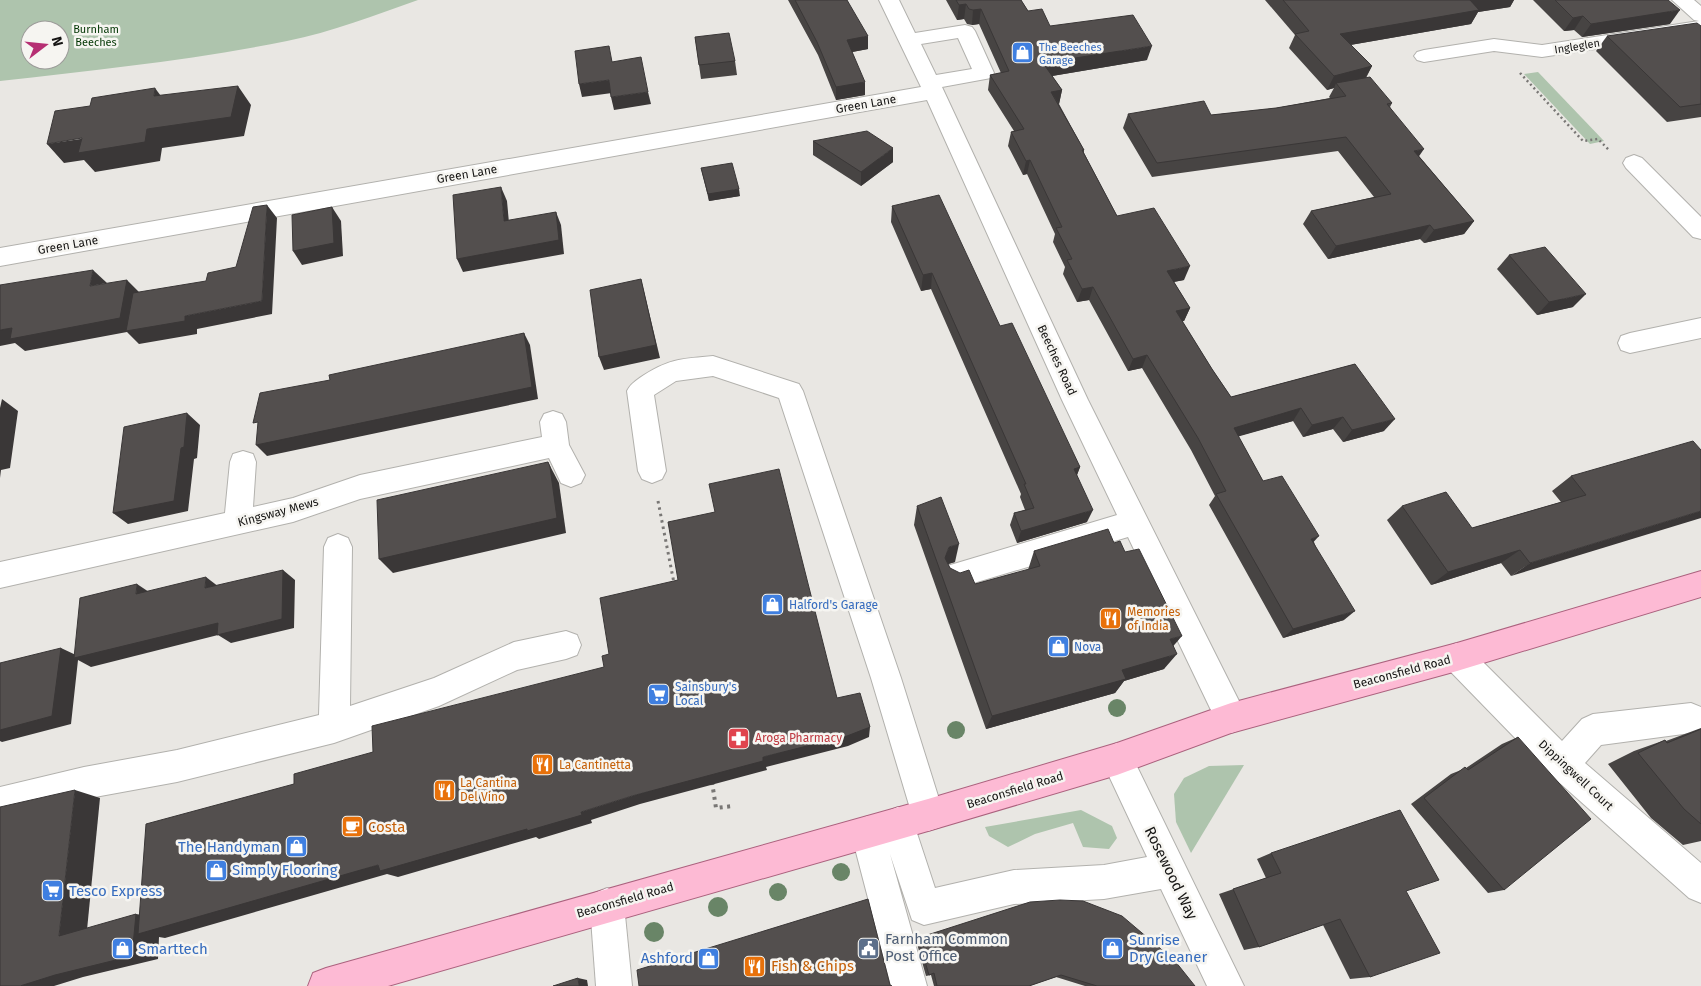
<svg xmlns="http://www.w3.org/2000/svg" width="1701" height="986" viewBox="0 0 1701 986" font-family="'Fira Sans',sans-serif">
<style>
.green{fill:#aec4ad;fill-rule:evenodd}
.lines{fill:none;stroke-linecap:round;stroke-linejoin:round}
.minor-casing{stroke:#b2b1ad;stroke-width:2}
.major-casing{stroke:#ab627e;stroke-width:2}
.path-far2{stroke:#797775;stroke-width:2.5;stroke-dasharray:2 3;stroke-linecap:butt}
.path-far1{stroke:#797775;stroke-width:3;stroke-dasharray:2.5 4;stroke-linecap:butt}
.path{stroke:#797775;stroke-width:4;stroke-dasharray:3 4.5;stroke-linecap:butt}
.minor{fill:#fff;fill-rule:evenodd}
.major{fill:#fdbad4;fill-rule:evenodd}
.tree{fill:#698567}
.wall{fill:#474443}
.shaded-wall{fill:#3a3737}
.building{fill:#534f4e;stroke:#3a3737}
.labels{text-anchor:middle;stroke-width:5;stroke-linejoin:round;paint-order:stroke}
.far-park-label{font-size:11px;fill:#003502;stroke:#f6f5f1}
.far-street-label{font-size:11px;fill:#161514;stroke:#f6f5f1}
.far-shop-label{font-size:11px;fill:#366cbe;stroke:#f6f5f1;text-anchor:start}
.street-label{font-size:12px;fill:#161514;stroke:#f6f5f1}
.shop-label{font-size:12px;fill:#366cbe;stroke:#f6f5f1;text-anchor:start}
.food-label{font-size:12px;fill:#c56008;stroke:#f6f5f1;text-anchor:start}
.health-label{font-size:12px;fill:#be3a42;stroke:#f6f5f1;text-anchor:start}
.near-food-label{font-size:15px;fill:#c56008;stroke:#f6f5f1;text-anchor:start}
.near-shop-label{font-size:15px;fill:#366cbe;stroke:#f6f5f1;text-anchor:start}
.near-street-label{font-size:15px;fill:#161514;stroke:#f6f5f1}
.near-service-label{font-size:15px;fill:#4e5e75;stroke:#f6f5f1;text-anchor:start}
</style>
<rect width="100%" height="100%" fill="#e9e7e3"/>
<!-- green -->
<g class="green">
<path d="M0 0H418C375 15 332 32 287 41 193 60 96 70 0 81ZM30 30H60V60H30Z"/>
<polygon points="1538,72 1604,141 1590,144 1524,74"/>
<polygon points="1244,765 1191,853 1176,822 1174,794 1184,778 1209,766"/>
<polygon points="1081,810 1112,826 1117,838 1109,849 1083,847 1073,823 1035,834 1008,847 989,836 985,827"/>
</g>
<g class="lines">
<defs>
<g id="minor">
<path d="M879 0H899L915 33 965 25 972 27 975 31 994 73 991 78 942 87 1088 400 1242 707 1247 718 1242 729 1231 733 1220 729 1128 537 957 588 947 584 943 575 947 566 1117 515 1062 400 927 100 0 266V248L921 87ZM958 38 972 69 936 75 921 44Z"/>
<polygon points="1672,0 1694,0 1701,6 1701,33 1542,57 1494,51 1424,62 1417,60 1414,56 1417,52 1424,50 1494,39 1542,45 1699,21 1694,20"/>
<polygon points="1634,155 1642,158 1701,217 1701,239 1693,237 1626,168 1623,163 1626,158"/>
<polygon points="1701,318 1701,338 1630,353 1621,350 1618,343 1621,336 1630,333"/>
<path d="M713 356 799 384 803 391 901 678 944 815 940 827 928 831 916 827 912 815 871 678 779 398 713 376 676 381 654 395 666 471 662 479 652 483 642 479 638 471 627 391C631 383 637 380 644 375 671 358 683 359 713 356Z"/>
<polygon points="553,411 562,414 566,422 569,445 585,475 581,483 571,487 561,483 549,458 360,499 293,522 0,588 0,562 225,513 230,462 233,454 243,451 253,454 256,462 253,507 293,498 360,475 542,437 540,422 544,414"/>
<polygon points="338,534 348,538 352,547 350,706 434,678 514,642 566,631 577,635 581,645 577,655 566,659 517,670 439,706 334,743 177,782 84,799 0,819 0,787 84,767 177,750 319,715 324,547 328,538"/>
<polygon points="1457,643 1468,647 1562,741 1582,719 1593,714 1691,703 1701,707 1701,729 1691,733 1601,745 1585,763 1701,863 1701,903 1689,898 1552,776 1446,667 1442,657 1446,647"/>
<polygon points="1117,743 1128,748 1244,986 1207,986 1161,889 1104,899 1014,904 924,925 912,920 890,854 927,986 891,986 851,833 856,821 868,816 880,821 883,829 881,824 886,812 898,807 910,812 935,888 1014,870 1104,865 1147,857 1101,759 1106,748"/>
<polygon points="607,888 619,893 624,905 632,986 596,986 590,905 595,893"/>
</g>
<polygon id="major" points="1701,571 1701,597 1457,671 1231,733 1117,775 928,831 388,986 308,986 313,973 326,968 928,799 1117,743 1231,703 1457,643"/>
</defs>
<!-- minor casing -->
<use href="#minor" class="minor-casing"/>
<!-- major casing -->
<use href="#major" class="major-casing"/>
<!-- path-far2 -->
<polyline class="path-far2" points="1520,73 1583,141 1598,139 1609,150"/>
<!-- path-far1 -->
<polyline class="path-far1" points="658,501 674,583"/>
<!-- path -->
<polyline class="path" points="712,782 716,808 733,806"/>
<!-- minor -->
<use href="#minor" class="minor"/>
<!-- major -->
<use href="#major" class="major"/>
</g>
<!-- trees -->
<g class="tree">
<circle cx="1117" cy="708" r="9"/>
<circle cx="956" cy="730" r="9"/>
<circle cx="841" cy="872" r="9"/>
<circle cx="778" cy="892" r="9"/>
<circle cx="718" cy="907" r="10"/>
<circle cx="654" cy="932" r="10"/>
</g>
<!-- wall -->
<g class="wall">
<polygon points="788,0 847,0 868,49 852,52 865,95 836,100 818,55"/>
<polygon points="946,0 1021,0 1028,11 1050,26 1147,60 1052,76 1062,90 1059,104 1084,150 1084,153 1117,216 1184,280 1174,282 1190,308 1184,321 1182,321 1212,369 1231,397 1355,364 1384,431 1343,442 1333,429 1303,437 1293,421 1238,436 1263,481 1314,542 1344,620 1283,638 1209,505 1215,496 1191,450 1142,368 1128,371 1089,300 1077,302 1063,274 1065,267 1053,242 1055,234 1027,174 1023,175 1008,146 1011,132 1014,131 988,90 990,75 1001,73 979,24 972,25 967,24 964,19 957,20"/>
<polygon points="1265,0 1514,0 1510,7 1478,12 1471,24 1350,45 1372,66 1366,78 1392,103 1390,107 1419,156 1474,221 1464,234 1424,243 1420,239 1328,259 1303,224 1311,211 1374,197 1338,151 1152,177 1123,128 1128,114 1211,115 1276,108 1330,98 1329,97 1334,88 1327,90 1289,48 1295,35"/>
<polygon points="1533,0 1668,0 1670,24 1582,37 1574,30 1564,31"/>
<polygon points="1701,26 1701,117 1667,122 1596,51 1607,36"/>
<polygon points="695,37 735,61 737,75 701,79"/>
<polygon points="813,141 893,162 861,186 813,155"/>
<polygon points="701,168 740,196 709,201"/>
<polygon points="892,206 1000,326 1080,467 1077,475 1087,522 1017,543 1010,525 1014,513 1025,510 1020,497 1021,494 931,289 921,291 891,222"/>
<polygon points="1509,255 1573,307 1537,315 1497,269"/>
<polygon points="1701,450 1511,576 1501,563 1431,585 1387,520 1402,506 1472,528 1561,502 1552,491 1571,476"/>
<polygon points="917,506 955,562 948,564 950,568 975,584 1028,570 1034,551 1114,543 1125,552 1173,646 1164,669 1124,681 1115,693 986,729 914,525"/>
<polygon points="1701,728 1701,841 1683,845 1651,818 1608,764 1634,751 1665,740 1666,741"/>
<polygon points="1518,737 1504,890 1488,893 1411,804 1451,774 1466,768 1502,744"/>
<polygon points="1271,853 1406,891 1370,977 1350,979 1323,925 1259,947 1244,950 1219,894 1266,878 1257,859"/>
<polygon points="918,938 1195,986 1085,986 1056,977 1029,986 934,986 931,975 926,976 916,940"/>
</g>
<!-- shaded-wall -->
<g class="shaded-wall">
<polygon points="1470,0 1514,0 1510,7 1478,12 1471,24 1333,48 1340,34"/>
<polygon points="966,4 964,19 957,20 959,5"/>
<polygon points="981,9 979,24 972,25 973,10"/>
<polygon points="1680,10 1670,24 1582,37 1591,24"/>
<polygon points="1583,16 1574,30 1564,31 1573,18"/>
<polygon points="868,36 868,49 847,53 847,40"/>
<polygon points="1152,46 1147,60 1040,78 1043,63"/>
<polygon points="1372,66 1364,80 1336,83 1334,88 1327,90 1334,76"/>
<polygon points="609,80 612,93 582,97 579,84"/>
<polygon points="865,82 865,95 836,100 836,87"/>
<polygon points="238,86 251,105 244,136 162,148 160,161 95,172 84,160 64,163 47,144 147,129"/>
<polygon points="155,88 169,107 154,96"/>
<polygon points="1062,90 1059,104 1051,92"/>
<polygon points="648,92 651,104 614,110 611,97"/>
<polygon points="893,148 893,162 861,186 861,172"/>
<polygon points="1424,149 1415,162 1414,151"/>
<polygon points="1030,160 1027,174 1023,175 1026,161"/>
<polygon points="501,187 507,201 510,234 504,221"/>
<polygon points="739,189 740,196 709,201 708,194"/>
<polygon points="267,205 277,218 272,314 197,329 197,334 139,344 127,332 25,351 15,343 0,346 0,330 127,280 140,293 185,316 262,301"/>
<polygon points="332,207 341,221 343,256 302,265 293,251"/>
<polygon points="556,212 561,225 564,254 463,272 457,259"/>
<polygon points="1474,221 1464,234 1424,243 1434,230"/>
<polygon points="1430,225 1420,239 1328,259 1336,246"/>
<polygon points="1190,266 1184,280 1162,284 1167,271"/>
<polygon points="93,270 107,283 90,286"/>
<polygon points="932,273 931,289 921,291 923,275"/>
<polygon points="641,279 660,358 604,370 599,357"/>
<polygon points="1093,287 1089,300 1077,302 1082,289"/>
<polygon points="1586,294 1573,307 1537,315 1549,302"/>
<polygon points="1190,308 1184,321 1170,324 1176,311"/>
<polygon points="524,333 530,345 538,399 267,456 256,445"/>
<polygon points="1147,355 1142,368 1128,371 1133,359"/>
<polygon points="2,399 18,411 10,468 1,470 0,478 0,408"/>
<polygon points="1301,408 1293,421 1226,440 1234,428"/>
<polygon points="187,413 200,425 197,458 194,459 188,511 128,524 113,513 181,448"/>
<polygon points="1343,417 1333,429 1303,437 1312,425"/>
<polygon points="1395,419 1384,431 1343,442 1352,430"/>
<polygon points="548,462 559,483 566,533 393,573 379,559"/>
<polygon points="1080,467 1075,480 1074,469"/>
<polygon points="1093,510 1087,522 1017,543 1021,531"/>
<polygon points="1701,511 1701,518 1511,576 1530,563"/>
<polygon points="1319,536 1309,547 1311,539"/>
<polygon points="959,544 955,562 945,565 945,558 949,547"/>
<polygon points="1520,550 1501,563 1431,585 1448,572"/>
<polygon points="283,570 295,580 294,628 231,643 218,635 91,667 78,660 71,724 2,742 0,741 0,730 61,648 78,656"/>
<polygon points="206,577 219,587 205,588"/>
<polygon points="137,584 152,594 136,594"/>
<polygon points="1355,611 1344,620 1283,638 1293,629"/>
<polygon points="1182,636 1169,651 1170,639"/>
<polygon points="1177,654 1164,669 1124,681 1115,693 986,729 992,716 1122,670"/>
<polygon points="870,727 869,737 848,746 766,767 767,770 640,804 591,820 592,823 539,839 536,837 398,877 387,874 165,938 159,937 158,959 83,977 54,986 20,986 136,914 161,918 378,865 581,812 632,796 763,757"/>
<polygon points="75,790 100,798 86,940 59,936"/>
<polygon points="578,978 587,980 588,986 579,986"/>
</g>
<!-- building -->
<g class="building">
<polygon points="795,0 847,0 868,36 847,40 865,82 836,87 817,42"/>
<polygon points="956,0 1021,0 1028,11 1042,9 1050,26 1133,15 1152,46 1043,63 1062,90 1051,92 1084,150 1082,150 1117,216 1154,208 1190,266 1167,271 1190,308 1176,311 1212,369 1231,397 1355,364 1395,419 1352,430 1343,417 1312,425 1301,408 1234,428 1263,481 1282,476 1319,536 1311,539 1355,611 1293,629 1216,494 1226,491 1198,438 1147,355 1133,359 1093,287 1082,289 1067,260 1072,259 1056,228 1062,227 1030,160 1026,161 1011,132 1024,129 990,75 1009,71 981,9 973,10 969,9 966,4 959,5"/>
<polygon points="1283,0 1471,0 1470,0 1479,10 1340,34 1372,66 1334,76 1295,34 1309,31"/>
<polygon points="1555,0 1668,0 1680,10 1591,24 1583,16 1573,18"/>
<polygon points="1697,23 1701,26 1701,104 1680,107 1607,36"/>
<polygon points="729,33 735,61 699,65 695,37"/>
<polygon points="609,46 612,62 641,57 648,92 611,97 609,80 579,84 575,51"/>
<polygon points="1370,77 1392,103 1387,104 1424,149 1414,151 1474,221 1434,230 1430,225 1336,246 1311,211 1391,194 1346,137 1157,163 1128,114 1204,101 1211,115 1276,108 1346,96 1336,83"/>
<polygon points="238,86 231,117 147,129 145,142 78,153 82,138 47,144 55,111 90,106 92,98 155,88 154,96"/>
<polygon points="867,131 893,148 861,172 813,141"/>
<polygon points="732,163 739,189 708,194 701,168"/>
<polygon points="501,187 504,221 556,212 559,240 457,259 453,195"/>
<polygon points="939,195 1000,326 1012,323 1080,467 1074,469 1093,510 1021,531 1014,513 1034,508 1024,484 1026,484 932,273 923,275 892,206"/>
<polygon points="267,205 262,301 185,316 185,321 126,331 133,293 206,281 208,273 236,267 253,207"/>
<polygon points="332,207 334,243 293,251 292,215"/>
<polygon points="1545,247 1586,294 1549,302 1509,255"/>
<polygon points="93,270 90,286 127,280 120,318 10,339 12,328 0,330 0,285"/>
<polygon points="641,279 656,345 599,357 590,290"/>
<polygon points="524,333 532,387 256,445 258,422 253,423 260,393 330,380 329,375"/>
<polygon points="187,413 184,447 181,448 174,501 113,513 124,427"/>
<polygon points="1693,441 1701,450 1701,511 1530,563 1520,550 1448,572 1402,506 1446,492 1472,528 1586,495 1571,476"/>
<polygon points="548,462 550,467 557,518 379,559 377,500"/>
<polygon points="779,469 837,698 860,693 870,727 847,736 763,757 763,761 632,796 581,812 582,815 527,831 527,829 380,871 378,865 138,934 146,824 294,784 294,774 373,752 372,726 604,667 602,656 609,654 600,598 678,580 668,522 715,512 709,484"/>
<polygon points="941,497 959,544 949,547 945,558 950,568 960,573 969,570 975,584 1040,566 1034,551 1108,529 1114,543 1120,541 1125,552 1139,549 1182,636 1170,639 1177,654 1122,670 1126,679 992,716 917,506"/>
<polygon points="283,570 282,619 217,635 218,623 74,658 80,598 137,584 136,594 206,577 205,588"/>
<polygon points="61,648 52,716 0,730 0,663"/>
<polygon points="1701,729 1701,824 1684,809 1638,753 1665,740 1667,743"/>
<polygon points="1518,737 1591,819 1504,890 1424,798 1465,767 1468,770"/>
<polygon points="75,790 59,936 136,914 132,956 55,975 20,986 0,986 0,807"/>
<polygon points="1400,810 1439,880 1406,891 1440,953 1370,977 1340,919 1259,947 1233,889 1281,873 1271,853"/>
<polygon points="868,899 890,985 892,986 639,986 637,970"/>
<polygon points="1060,900 1083,901 1122,916 1175,961 1195,986 1097,986 1061,975 1029,986 937,986 934,973 929,975 918,938 1030,902"/>
<polygon points="578,978 579,986 553,986"/>
</g>
<!-- icons -->
<defs>
<symbol id="shop-square" viewBox="-11 -11 22 22"><rect x="-9" y="-9" width="18" height="18" rx="4" fill="#3f7fe0" stroke="#f6f5f1"/><path d="M-5-2.5h2.3a2.7 3.5 0 0 1 5.4 0H5L5.5 6h-11ZM-1.5-2.5h3a1.5 2.3 0 0 0-3 0Z" fill="#fff"/></symbol>
<symbol id="restaurant-square" viewBox="-11 -11 22 22"><rect x="-9" y="-9" width="18" height="18" rx="4" fill="#e8710a" stroke="#f6f5f1"/><path d="M-5-6h1v4h1v-4h1v4h1v-4h1v5L-1.5 .5V6h-2V.5L-5-1ZM5-6V6H3V1.5H1.5Q1.5-4 5-6Z" fill="#fff"/></symbol>
<symbol id="supermarket-square" viewBox="-11 -11 22 22"><rect x="-9" y="-9" width="18" height="18" rx="4" fill="#3f7fe0" stroke="#f6f5f1"/><path d="M-6-5.5h2.5l.6 2H6L4.5 2H-2.5L-4.4-4H-6ZM-1.5 3.2a1.3 1.3 0 1 0 .1 0ZM3 3.2a1.3 1.3 0 1 0 .1 0Z" fill="#fff"/></symbol>
<symbol id="pharmacy-square" viewBox="-11 -11 22 22"><rect x="-9" y="-9" width="18" height="18" rx="4" fill="#e0444e" stroke="#f6f5f1"/><path d="M-2-6h4v4h4v4h-4v4h-4v-4h-4v-4h4Z" fill="#fff"/></symbol>
<symbol id="cafe-square" viewBox="-11 -11 22 22"><rect x="-9" y="-9" width="18" height="18" rx="4" fill="#e8710a" stroke="#f6f5f1"/><path d="M-5.5-4.5H6V0H3Q3 3.5 0 3.5H-2.5Q-5.5 3.5-5.5 0ZM3-3.2v2h1.7v-2ZM-6 4.5H4V6H-6Z" fill="#fff"/></symbol>
<symbol id="civic-square" viewBox="-11 -11 22 22"><rect x="-9" y="-9" width="18" height="18" rx="4" fill="#5c6f8a" stroke="#f6f5f1"/><path d="M-.6-6.5H3V-4.5H.6V-3L4-1V1h2V6H-6V1h2V-1L-.6-3ZM-1.2 2.5V6h2.4V2.5Z" fill="#fff"/></symbol>
</defs>
<g fill-rule="evenodd">
<use href="#shop-square" x="1010" y="40" width="25" height="25"/>
<use href="#shop-square" x="760" y="592" width="25" height="25"/>
<use href="#restaurant-square" x="1098" y="606" width="25" height="25"/>
<use href="#shop-square" x="1046" y="634" width="25" height="25"/>
<use href="#supermarket-square" x="646" y="682" width="25" height="25"/>
<use href="#pharmacy-square" x="726" y="726" width="25" height="25"/>
<use href="#restaurant-square" x="530" y="752" width="25" height="25"/>
<use href="#restaurant-square" x="432" y="778" width="25" height="25"/>
<use href="#cafe-square" x="340" y="814" width="25" height="25"/>
<use href="#shop-square" x="284" y="834" width="25" height="25"/>
<use href="#shop-square" x="204" y="858" width="25" height="25"/>
<use href="#supermarket-square" x="40" y="878" width="25" height="25"/>
<use href="#civic-square" x="856" y="936" width="25" height="25"/>
<use href="#shop-square" x="110" y="936" width="25" height="25"/>
<use href="#shop-square" x="1100" y="936" width="25" height="25"/>
<use href="#shop-square" x="696" y="946" width="25" height="25"/>
<use href="#restaurant-square" x="742" y="954" width="25" height="25"/>
</g>
<g class="labels">
<!-- far-park labels -->
<g class="far-park-label">
<text x="96" y="33">Burnham<tspan x="96" dy="13">Beeches</tspan></text>
</g>
<!-- far-street labels -->
<g class="far-street-label">
<text transform="translate(1577 46) rotate(-9)" y="4">Ingleglen</text>
</g>
<!-- far-shop labels -->
<g class="far-shop-label">
<text x="1039" y="51">The Beeches<tspan x="1039" dy="13">Garage</tspan></text>
</g>
<!-- street labels -->
<g class="street-label">
<text transform="translate(866 104) rotate(-10)" y="4">Green Lane</text>
<text transform="translate(467 174) rotate(-10)" y="4">Green Lane</text>
<text transform="translate(68 245) rotate(-10)" y="4">Green Lane</text>
<text transform="translate(1057 360) rotate(65)" y="4">Beeches Road</text>
<text transform="translate(278 512) rotate(-15)" y="4">Kingsway Mews</text>
<text transform="translate(1402 672) rotate(-15)" y="4">Beaconsfield Road</text>
<text transform="translate(1576 775) rotate(43)" y="4">Dippingwell Court</text>
<text transform="translate(1015 790) rotate(-17)" y="4">Beaconsfield Road</text>
<text transform="translate(625 900) rotate(-16)" y="4">Beaconsfield Road</text>
</g>
<!-- shop labels -->
<g class="shop-label">
<text x="789" y="609">Halford's Garage</text>
<text x="1074" y="651">Nova</text>
<text x="675" y="691">Sainsbury's<tspan x="675" dy="14">Local</tspan></text>
</g>
<!-- food labels -->
<g class="food-label">
<text x="1127" y="616">Memories<tspan x="1127" dy="14">of India</tspan></text>
<text x="559" y="769">La Cantinetta</text>
<text x="460" y="787">La Cantina<tspan x="460" dy="14">Del Vino</tspan></text>
</g>
<!-- health labels -->
<g class="health-label">
<text x="755" y="742">Aroga Pharmacy</text>
</g>
<!-- near-food labels -->
<g class="near-food-label">
<text x="368" y="832">Costa</text>
<text x="771" y="971">Fish &amp; Chips</text>
</g>
<!-- near-shop labels -->
<g class="near-shop-label">
<text x="280" y="852" text-anchor="end">The Handyman</text>
<text x="232" y="875">Simply Flooring</text>
<text x="69" y="896">Tesco Express</text>
<text x="1129" y="945">Sunrise<tspan x="1129" dy="17">Dry Cleaner</tspan></text>
<text x="138" y="954">Smarttech</text>
<text x="693" y="963" text-anchor="end">Ashford</text>
</g>
<!-- near-street labels -->
<g class="near-street-label">
<text transform="translate(1171 873) rotate(64)" y="5">Rosewood Way</text>
</g>
<!-- near-service labels -->
<g class="near-service-label">
<text x="885" y="944">Farnham Common<tspan x="885" dy="17">Post Office</tspan></text>
</g>
</g>
<!-- north arrow -->
<g transform="translate(45 45) rotate(74)"><circle r="24" fill="#f6f5f1" stroke="#9c9b99"/>
<path d="M0-4L9 19L0 12L-9 19Z" fill="#b62f73"/>
<text y="-8" font-size="14" font-weight="bold" text-anchor="middle" fill="#161514">N</text>
</g>
</svg>
